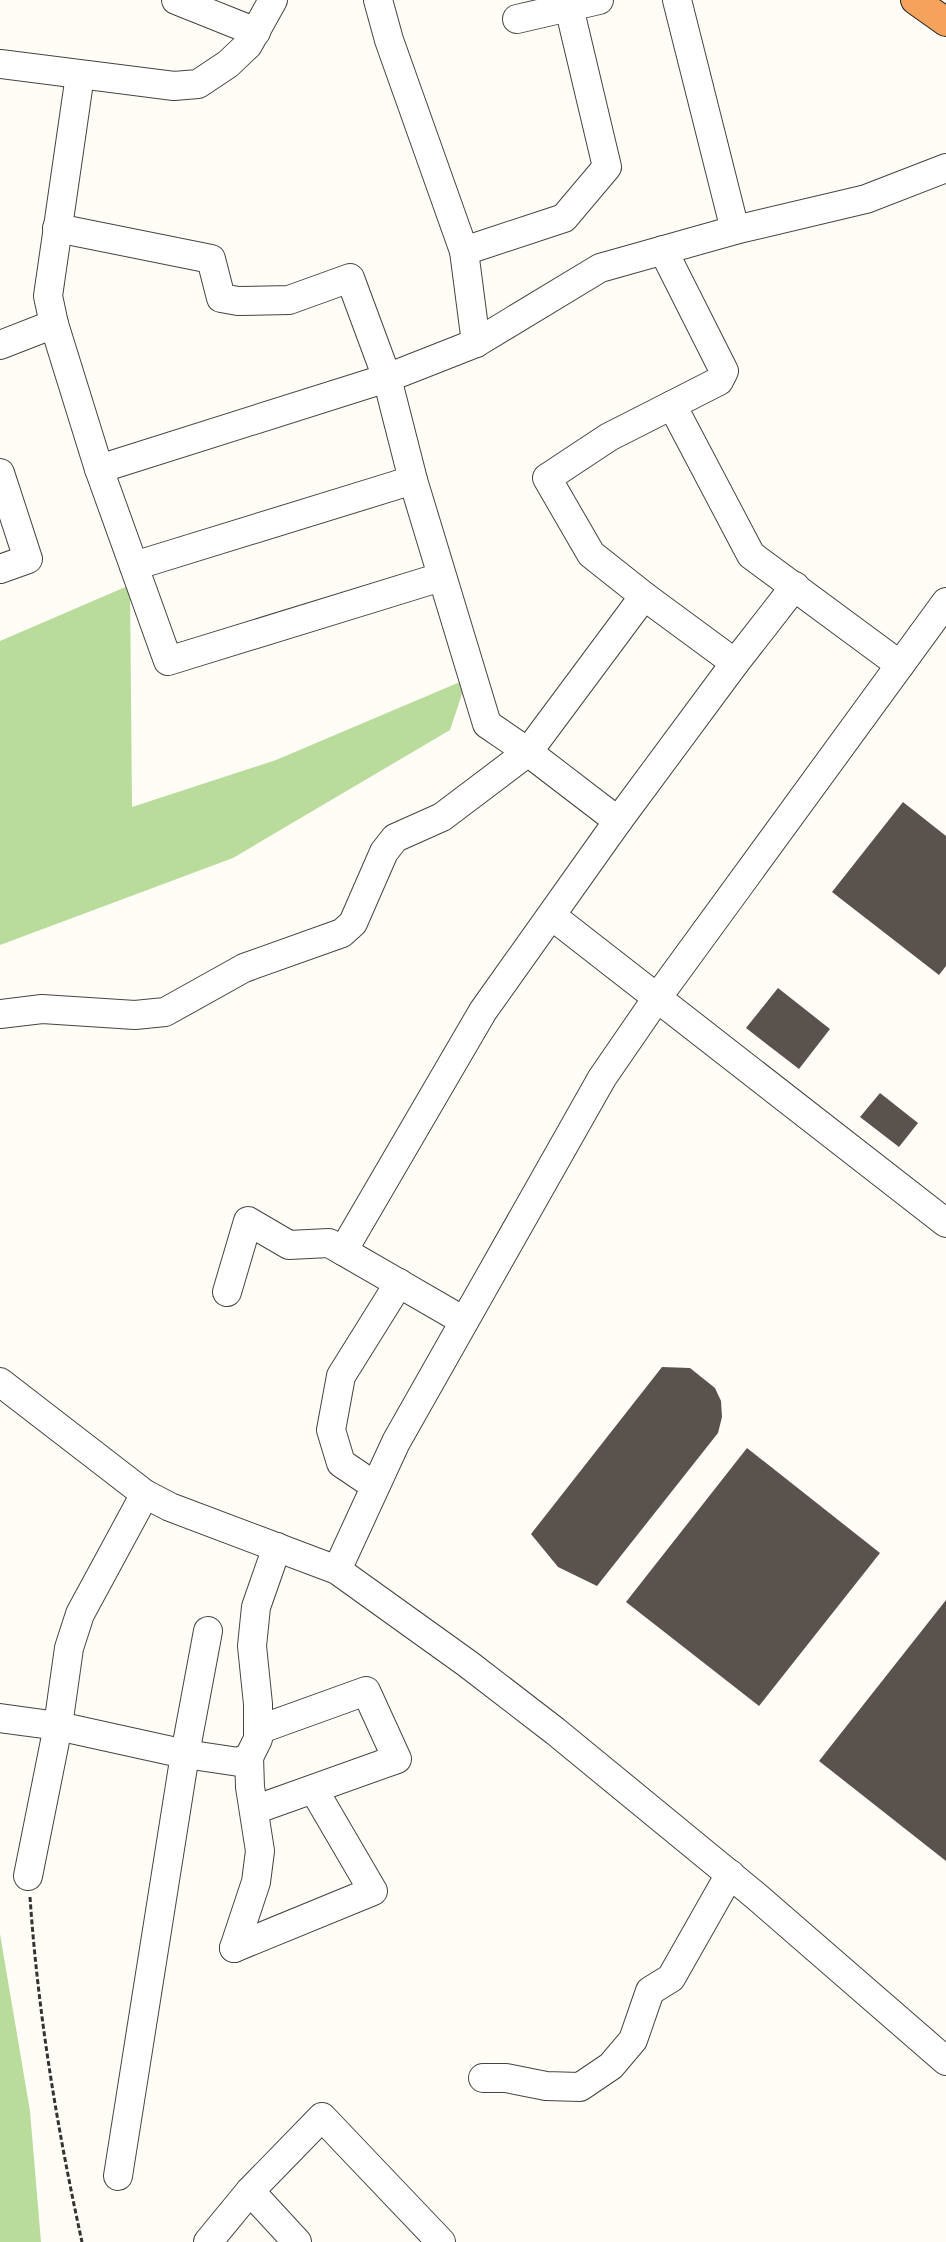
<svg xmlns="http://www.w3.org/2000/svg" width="946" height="2242" font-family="'Crimson Pro',serif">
  <rect width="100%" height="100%" fill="#fffdf5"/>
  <g fill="#b9dc9c">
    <path d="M130,585L132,807L276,760L467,679L450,730L233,858L0,945V641Z"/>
    <path d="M0,1934L30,2111L41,2242H0Z"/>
  </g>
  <g fill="#5a524d">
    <path d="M903,802L946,836V966L939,975L832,892Z"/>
    <path d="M778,988L830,1029L799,1069L746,1028Z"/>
    <path d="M880,1093L918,1123L899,1147L860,1117Z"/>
    <path d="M662,1367L690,1368L715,1388L721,1401L722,1417L718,1433L597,1586L558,1567L531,1534Z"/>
    <path d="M747,1448L880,1553L759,1706L626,1602Z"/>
    <path d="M946,1600V1861L819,1761Z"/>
  </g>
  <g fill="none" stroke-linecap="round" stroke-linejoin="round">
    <defs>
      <g id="minor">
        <path d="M176,0L256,32"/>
        <path d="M378,0L389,40L464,251L476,343"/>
        <path d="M677,0L735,230"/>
        <path d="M517,19L599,0"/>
        <path d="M0,64L174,86L198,84L228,64L248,45L273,0"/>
        <path d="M57,228L211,259L221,298L238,301L289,300L350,278L387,378L413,480L487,724L528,752L618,821"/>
        <path d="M663,250L724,371L719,381L672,405L751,555L900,665"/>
        <path d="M464,251L564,218L607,167L569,7"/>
        <path d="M54,324L48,296L80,75"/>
        <path d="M0,345L54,324L99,469L168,661L441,577"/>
        <path d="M99,469L387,378L476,343L600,268L735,230L866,199L946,168"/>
        <path d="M0,473L28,559L0,569"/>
        <path d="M134,566L413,480"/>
        <path d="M644,596L591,554L547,478L609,437L672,405"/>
        <path d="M552,916L946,1223"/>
        <path d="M0,1014L42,1009L135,1015L165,1012L244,968L342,933L353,923L384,852L395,838L442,817L528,752L644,596L735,663"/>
        <path d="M227,1292L248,1221L289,1245L329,1243L343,1251"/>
        <path d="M464,1321L343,1251L483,1011L618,821L735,663L795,586"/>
        <path d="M0,1382L145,1494L170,1507L337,1570L468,1664L555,1731L756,1896L946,2061"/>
        <path d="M375,1486L341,1463L331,1430L341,1376L399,1283"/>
        <path d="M337,1570L396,1442L602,1078L657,998L946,602"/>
        <path d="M0,1718L58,1726L185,1754L239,1762L249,1757L258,1739V1704L252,1646L256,1607L277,1547"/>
        <path d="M254,1810L397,1759L366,1691L258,1730"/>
        <path d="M28,1876L58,1726L69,1648L80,1614L145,1494"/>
        <path d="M234,1948L373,1891L314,1790"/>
        <path d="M234,1948L256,1882L260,1851L250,1787L249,1757"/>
        <path d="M483,2078H506L546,2086L580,2087L611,2066L633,2040L650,1991L671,1978L730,1874"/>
        <path d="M118,2176L185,1754L208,1631"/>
        <path d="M250,2191L297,2242"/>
        <path d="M208,2242L250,2191L322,2117L441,2242"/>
      </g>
      <path id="highway" d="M915,0L946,22"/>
    </defs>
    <use href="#minor" stroke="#444" stroke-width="30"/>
    <use href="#highway" stroke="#222" stroke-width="30"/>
    <path stroke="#333" stroke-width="3" stroke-dasharray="5 2.5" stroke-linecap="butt" d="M30,1897C38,2013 57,2128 82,2242"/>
    <use href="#minor" stroke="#fff" stroke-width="28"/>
    <use href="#highway" stroke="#f5a25d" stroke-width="28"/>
  </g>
</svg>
